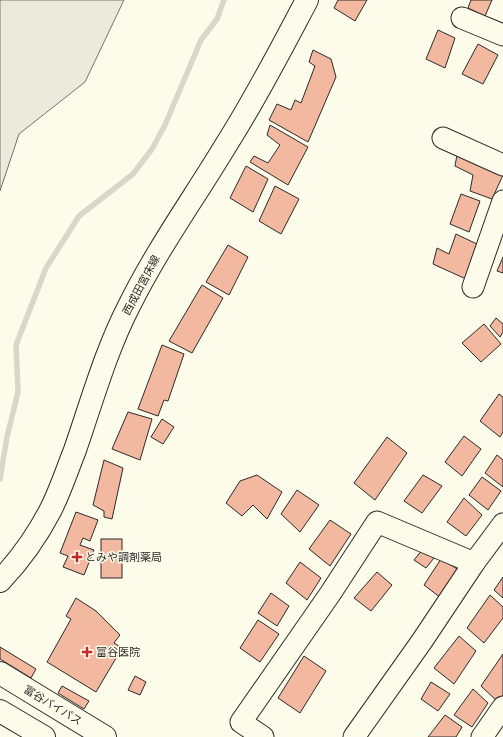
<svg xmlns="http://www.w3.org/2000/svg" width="503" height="737" font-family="Montserrat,'Noto Sans JP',sans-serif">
  <rect width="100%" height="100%" fill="#fdfbea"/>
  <path fill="#ecebdb" stroke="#74746e" d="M0,0H124L85,82L19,134L0,191Z"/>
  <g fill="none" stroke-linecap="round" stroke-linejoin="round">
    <path stroke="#d8d7c9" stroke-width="5.5" d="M0,479L7,437L18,392L16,345L46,268L79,216L133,174L152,149L165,125L201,40L217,19L224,0"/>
  </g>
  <g fill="#f2b8a0" stroke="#2b2b2b">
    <path d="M338,0H367L355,21L334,8Z"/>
    <path d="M471,0H492L485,16L468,8Z"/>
    <path d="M438,30L455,38L445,68L426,59Z"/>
    <path d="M478,44L498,55L483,84L462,74Z"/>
    <path d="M313,50L331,59L336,77L308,142L269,120L277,104L291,110L295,100L301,103L315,66L309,62Z"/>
    <path d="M270,125L308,147L288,185L250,162L254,156L268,163L280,145L267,135Z"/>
    <path d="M458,149L503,175L492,199L470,191L473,175L455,166Z"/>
    <path d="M246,166L268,179L253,212L230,198Z"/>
    <path d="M275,186L299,199L281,234L259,221Z"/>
    <path d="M461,194L480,201L469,232L450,224Z"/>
    <path d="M456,234L479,245L466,279L433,264L437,248L449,254Z"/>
    <path d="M228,245L248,257L229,295L206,282Z"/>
    <path d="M503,257V273L497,271Z"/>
    <path d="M202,285L223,298L192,353L169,341Z"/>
    <path d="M496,318L503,324V332L500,337L490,326Z"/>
    <path d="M484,324L501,344L481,362L462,343Z"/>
    <path d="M162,345L184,354L168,401L164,400L158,416L138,409Z"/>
    <path d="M499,394L503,397V432L500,437L480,421Z"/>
    <path d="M128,412L152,419L140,460L112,449Z"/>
    <path d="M162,419L174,427L163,444L151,437Z"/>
    <path d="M464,436L481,449L462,476L445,462Z"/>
    <path d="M387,437L407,453L375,500L354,483Z"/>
    <path d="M497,455L503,460V487L485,473Z"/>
    <path d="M104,460L123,468L112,519L104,517V511L93,505Z"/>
    <path d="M257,475L282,492L267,519L253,505L242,516L226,503L240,481Z"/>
    <path d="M423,475L442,486L422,513L404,501Z"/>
    <path d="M482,477L501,491L488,510L469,495Z"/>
    <path d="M297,490L319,505L300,532L281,514Z"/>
    <path d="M464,498L482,515L466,536L447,522Z"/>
    <path d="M76,512L98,520L90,541L83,538L80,545L94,550L84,575L63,567L68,556L60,553Z"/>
    <path d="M330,520L351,534L330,566L309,549Z"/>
    <rect x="101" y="539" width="21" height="39"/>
    <path d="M423,549L434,558L426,568L414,560Z"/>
    <path d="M441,559L459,570L441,598L424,585Z"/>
    <path d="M300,562L321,578L307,600L286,583Z"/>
    <path d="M377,572L392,585L371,611L354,598Z"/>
    <path d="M503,577V598L494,590Z"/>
    <path d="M271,593L289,606L277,626L258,613Z"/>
    <path d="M490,595L503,607V618L484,643L467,628Z"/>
    <path d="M76,598L96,611L120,635L114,643L122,648L96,692L47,662L71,619L66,616Z"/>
    <path d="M258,620L279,634L260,662L240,648Z"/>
    <path d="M459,636L476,651L454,684L434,668Z"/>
    <path d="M0,647L36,669L31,678L0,659Z"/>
    <path d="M503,654V695L498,702L481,686Z"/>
    <path d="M304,656L326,671L300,713L278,698Z"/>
    <path d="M135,676L146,682L140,695L128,690Z"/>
    <path d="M431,682L450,694L438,711L421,699Z"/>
    <path d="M62,686L89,701L84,709L58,693Z"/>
    <path d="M473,689L488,703L472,727L454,715Z"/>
    <path d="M445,715L462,727L456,737H428Z"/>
  </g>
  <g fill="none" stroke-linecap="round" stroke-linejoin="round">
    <defs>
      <g id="minor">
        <path d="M462,18L503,35"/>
        <path d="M443,138L503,165"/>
        <path d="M473,287L503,201"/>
        <path d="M474,563L503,524"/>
        <path d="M263,737L241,722L330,594L377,522L474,563L422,641L354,737"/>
        <path d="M482,737L503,707"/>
      </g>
      <path id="major" d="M0,581C19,561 37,536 50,511C60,492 67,470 75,450C92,401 106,350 130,304C158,248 194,198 226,145C256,98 281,49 307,0"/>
      <g id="highway">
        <path d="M0,673L105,737"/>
        <path d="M0,711L44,737"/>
      </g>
    </defs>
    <use href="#minor" stroke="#2b2b2b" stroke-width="23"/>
    <use href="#major" stroke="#2b2b2b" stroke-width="24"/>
    <use href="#highway" stroke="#2b2b2b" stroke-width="24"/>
    <use href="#minor" stroke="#fdfbea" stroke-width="21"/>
    <use href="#major" stroke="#fdfbea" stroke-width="22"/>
    <use href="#highway" stroke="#fdfbea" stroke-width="22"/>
  </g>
  <g fill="#c62828" stroke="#fdfbea" stroke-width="1.5">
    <path d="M75 551h4v4h4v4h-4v4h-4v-4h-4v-4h4z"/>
    <path d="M85 646h4v4h4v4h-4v4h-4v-4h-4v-4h4z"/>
  </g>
  <g text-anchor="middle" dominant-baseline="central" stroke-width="3" stroke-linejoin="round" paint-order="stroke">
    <g font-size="11" fill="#2b2b2b" stroke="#fdfbea">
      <text transform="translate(141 285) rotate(-62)">西成田宮床線</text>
      <text transform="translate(53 705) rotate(31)">富谷バイパス</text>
    </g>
    <g font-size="11" fill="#2b2b2b" stroke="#fdfbea" text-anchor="start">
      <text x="85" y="557">とみや調剤薬局</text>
      <text x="96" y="652">富谷医院</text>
    </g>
  </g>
</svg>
